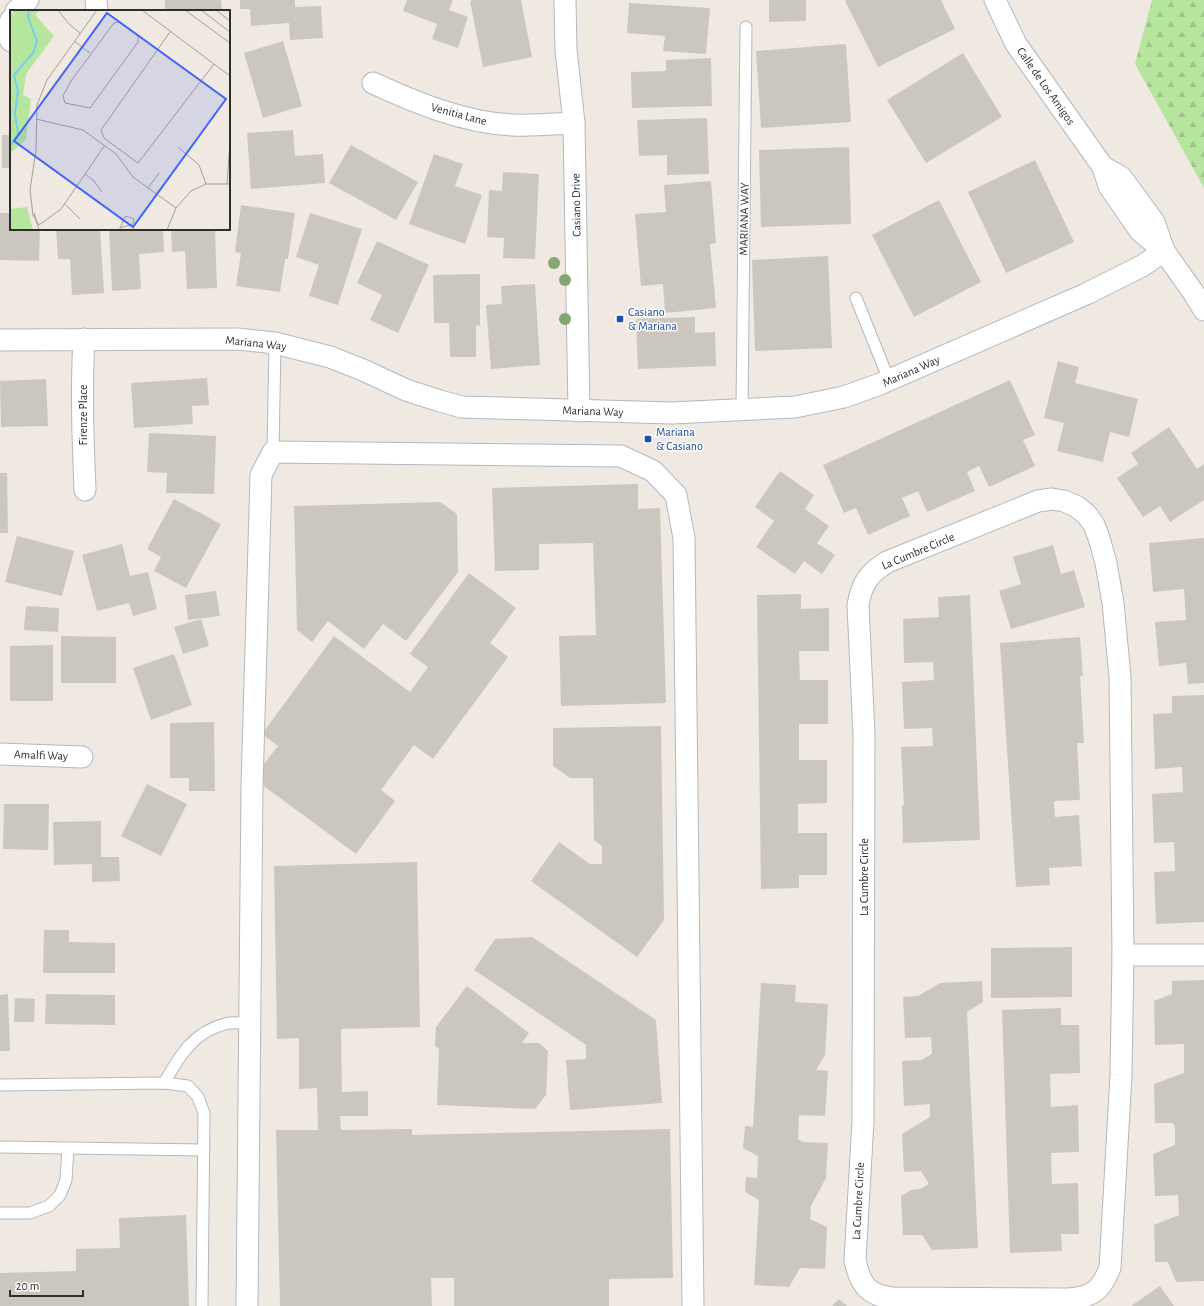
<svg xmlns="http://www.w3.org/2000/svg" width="1204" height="1306" font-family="'Alegreya Sans',sans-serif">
  <defs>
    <pattern id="forest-firs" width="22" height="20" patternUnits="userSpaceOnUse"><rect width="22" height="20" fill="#b6e59e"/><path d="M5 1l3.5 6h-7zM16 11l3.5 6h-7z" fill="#9dc588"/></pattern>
  </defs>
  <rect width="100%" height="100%" fill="#efe9e1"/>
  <path fill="url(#forest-firs)" d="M1152,0H1204V188L1135,64Z"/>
  <g fill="#cbc7bf">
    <path d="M165,0H221L222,11H165Z"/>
    <path d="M240,0H295V7L321,6L323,38L290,40L289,23L251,26L250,9H240Z"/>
    <path d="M407,0H453L449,10L468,17L458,48L432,39L437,24L403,11Z"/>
    <path d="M474,0H521L532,57L483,67L470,1Z"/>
    <path d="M769,0H806V21L769,22Z"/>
    <path d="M847,0H941L955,29L878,67L845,1Z"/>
    <path d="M629,3L710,8L706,54L663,51L665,36L627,33Z"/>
    <path d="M283,41L302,106L263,118L244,53Z"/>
    <path d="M846,44L851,122L761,128L756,51Z"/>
    <path d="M963,53L1002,117L926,163L887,100Z"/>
    <path d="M711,58L712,106L632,108L631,72L666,71V60Z"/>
    <path d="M707,118L709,174L667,175V155L639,156L637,120Z"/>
    <path d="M293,130L295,156L323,154L325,183L251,189L247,133Z"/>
    <rect x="2" y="135" width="9" height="33"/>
    <path d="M351,145L418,182L396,220L329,183Z"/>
    <path d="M849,147L851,224L761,227L759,150Z"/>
    <path d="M434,154L463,164L455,186L482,195L465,244L409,224Z"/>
    <path d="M1035,160L1074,242L1006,273L968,192Z"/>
    <path d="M503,172L539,174L535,259L503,258L504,238L487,237L489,190L502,191Z"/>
    <path d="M711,181L716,243L710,244L716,308L665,313L663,284L641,286L635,214L666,212L664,185Z"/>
    <path d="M939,200L981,282L914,317L872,235Z"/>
    <path d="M241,205L295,213L288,259H285L280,292L236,286L241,253L235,252Z"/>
    <path d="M0,213H11V229H40L39,261L0,260Z"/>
    <path d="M310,213L362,229L338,305L309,296L319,265L296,257Z"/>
    <path d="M56,229H100L104,293L72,295L70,259H58Z"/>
    <path d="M109,229H163L164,252L139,254L141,289L112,291Z"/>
    <path d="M171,229H215L217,288L187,289L185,251L172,252Z"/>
    <path d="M377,241L429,265L398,333L370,320L382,295L357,283Z"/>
    <path d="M828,256L832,348L755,351L752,260Z"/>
    <path d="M480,274V325L476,326V357H450L449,323H434L433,275Z"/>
    <path d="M535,284L540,365L491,369L486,305L502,304L501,286Z"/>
    <path d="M695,317V333L715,332L716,366L638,369L636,319Z"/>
    <path d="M1058,361L1079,367L1075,383L1138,399L1129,437L1110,432L1103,462L1057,451L1064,423L1044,418Z"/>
    <path d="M207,378L209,405L192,406L193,424L134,428L131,383Z"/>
    <path d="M46,379L48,426L1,427L0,381Z"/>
    <path d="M1010,380L1035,435L1023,440L1035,466L989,487L979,466L967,472L975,491L927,512L918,491L902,498L910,516L868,535L856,508L844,513L823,465Z"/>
    <path d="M1169,427L1197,469L1204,464V500L1170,522L1160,506L1143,517L1117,478L1138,464L1131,453Z"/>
    <path d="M149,433L216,436L214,494L166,493L167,473L147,472Z"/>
    <path d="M780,471L814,495L805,509L829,526L817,543L835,555L822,574L804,561L795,574L756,547L774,521L755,507Z"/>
    <path d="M0,473H7L8,533H0Z"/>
    <path d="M638,484V509L660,508L666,703L561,706L559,636L596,635L593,543L539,544V570L495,571L492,488Z"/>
    <path d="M174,499L221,524L186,588L154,571L161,557L147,549Z"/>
    <path d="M440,502L457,514L458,572L406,641L383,624L364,649L328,621L312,642L297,630L294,506Z"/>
    <path d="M17,536L74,551L62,596L5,582Z"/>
    <path d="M1204,538V683L1188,684L1186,663L1159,666L1155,622L1186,620L1184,589L1153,592L1149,543Z"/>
    <path d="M122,544L130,576L148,572L157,609L133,616L129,603L97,611L82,555Z"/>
    <path d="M1053,545L1061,574L1074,570L1085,607L1011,629L999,591L1021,584L1013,557Z"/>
    <path d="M469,573L516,608L490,643L508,657L433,759L414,745L381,790L395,801L356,854L253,778L278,746L262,734L334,636L410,692L428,667L410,654Z"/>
    <path d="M216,591L220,616L188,620L185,595Z"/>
    <path d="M801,594V609L829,608V651H799L800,680H828V724H799V760H827V803L798,804V833H827V875H799V888L761,889L757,595Z"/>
    <path d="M970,595L980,840L903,843L902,805H904L901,747L933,746L932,728L904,729L902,682L934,680L933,662L904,663L903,619L939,617L938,597Z"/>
    <path d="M26,606L59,608L58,632L24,630Z"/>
    <path d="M201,619L209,646L183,654L174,627Z"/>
    <path d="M61,636L116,637V683H61Z"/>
    <path d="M1080,637L1083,676H1080L1084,743H1077L1080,800L1054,801L1055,817L1079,815L1082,866L1049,868L1050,885L1016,887L1000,643Z"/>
    <path d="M53,645V701H10V646Z"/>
    <path d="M174,654L192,705L151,720L133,668Z"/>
    <path d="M1204,695V922L1156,924L1154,872L1175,871L1174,842L1154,843L1152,794L1183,792L1182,767L1155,769L1153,714L1172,713V696Z"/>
    <path d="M214,722L215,791H189V778H170V723Z"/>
    <path d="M661,726L664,920L637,957L531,881L559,842L590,864H602V846L594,840L593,778H570L553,766V728Z"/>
    <path d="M147,784L187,804L161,856L121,836Z"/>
    <path d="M4,804H49L48,850L3,849Z"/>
    <path d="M101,821V857H119L120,881L92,882V864L54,865L53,822Z"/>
    <path d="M417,862L420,1027L341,1029L342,1092L368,1091V1116H340L341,1130L412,1129V1135L670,1129L673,1278L609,1279V1306H454V1278H431L432,1306H280L276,1130H318L317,1088L299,1089V1038L277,1039L274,866Z"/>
    <path d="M44,930H69V942L115,943V973H43Z"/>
    <path d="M532,937L656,1020L662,1103L570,1110L566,1060L586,1059V1045L474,970L495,939Z"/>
    <path d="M1072,947V997L991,998V948Z"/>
    <path d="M1204,980V1281L1176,1282L1168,1262H1155L1154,1225L1179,1215L1178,1195L1155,1196L1153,1154L1175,1145V1128L1173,1123H1155L1154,1084L1184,1073V1044L1155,1045L1154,1001L1172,994V981Z"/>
    <path d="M982,981L983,1002L967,1012L978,1248L932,1250L922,1235H903L901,1196L911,1190L920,1189L929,1184L921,1171L904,1172L902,1134L930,1117V1104L904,1106L902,1061L921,1060L932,1054L931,1037L905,1038L903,997L918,996L940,983Z"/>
    <path d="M761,983L796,985L795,1002L828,1004L825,1055L816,1070L828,1071L825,1116L799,1115L798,1139L803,1142L828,1143L826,1178L811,1206L810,1219L827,1227L825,1269L800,1268L789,1287L754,1285L759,1200L745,1192L746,1177L757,1178L758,1156L743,1148L745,1126L753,1127Z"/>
    <path d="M467,986L529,1033L522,1043H539L548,1051L546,1095L535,1109L437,1105L439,1049L435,1046L436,1027Z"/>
    <path d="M8,994L10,1051H0V995Z"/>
    <path d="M46,994L115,995V1025L45,1024Z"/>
    <path d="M15,998L35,999L34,1022H14Z"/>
    <path d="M1061,1008V1025H1079L1080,1073L1050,1074L1051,1107L1078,1105L1079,1152L1051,1153L1052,1184L1078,1183L1079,1234H1061L1062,1251L1010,1253L1002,1010Z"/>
    <path d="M186,1215L189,1306H0V1273L76,1271V1249L120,1248L119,1218Z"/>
    <path d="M1160,1286L1174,1306H1131Z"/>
    <path d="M839,1299L847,1306H832Z"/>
  </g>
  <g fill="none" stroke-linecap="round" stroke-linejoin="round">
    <defs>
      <g id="lane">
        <path d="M856,298L889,380"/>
        <path d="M742,410L746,27"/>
        <path d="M273,452L275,343"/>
        <path d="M164,1083C179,1057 193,1032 225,1024C232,1022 242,1023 250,1023"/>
        <path d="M0,1085L164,1083L188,1086L198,1097L204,1113L202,1306"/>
        <path d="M0,1147L204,1150"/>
        <path d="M0,1213H30L49,1206L60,1195L66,1180L68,1148"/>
      </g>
      <g id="street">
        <path d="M96,0L97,11"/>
        <path d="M565,0L566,50L574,123L579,411"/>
        <path d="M995,0L1016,44L1103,167L1109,186L1140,231L1164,251L1193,292L1204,310"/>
        <path d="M16,11L28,0"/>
        <path d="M11,20C8,26 8,35 11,41"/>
        <path d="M373,83C416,103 465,123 513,125C533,126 554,124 574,123"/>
        <path d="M1103,167L1121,177L1154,222L1164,251"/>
        <path d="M84,339C81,390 83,440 85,490"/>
        <path d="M0,340L238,339L275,343L330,357L363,370L406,390L440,401L462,407L672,413L795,407L844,397L880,384L1086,294L1142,266L1164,251"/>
        <path d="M1052,499L1064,501L1076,506L1087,515L1094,525L1099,538L1106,563L1113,603L1120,677L1123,955L1121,1075L1110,1268C1101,1290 1093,1297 1069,1299L892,1298C887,1297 881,1296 876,1294C862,1288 858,1274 855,1260L863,1121L864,735L858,605C862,583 868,574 887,562L1038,501Z"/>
        <path d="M0,754L82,757"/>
        <path d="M1123,955H1204"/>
        <path d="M247,1306L252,786L261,475L273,452L621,456L653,471L676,495L684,538L693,1306"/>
      </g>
    </defs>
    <use href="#lane" stroke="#b4b7c1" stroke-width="13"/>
    <use href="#street" stroke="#b4b7c1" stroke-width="23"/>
    <use href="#lane" stroke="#fff" stroke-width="11"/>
    <use href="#street" stroke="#fff" stroke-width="21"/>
  </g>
  <g fill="#84a574">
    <circle cx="554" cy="263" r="6"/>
    <circle cx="565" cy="280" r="6"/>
    <circle cx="565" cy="319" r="6"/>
  </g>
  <g fill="#1a4fb4" stroke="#fff" stroke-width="1.5">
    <rect x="616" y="315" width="8" height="8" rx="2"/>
    <rect x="644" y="435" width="8" height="8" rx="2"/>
  </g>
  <g text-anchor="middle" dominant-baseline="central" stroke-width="3" stroke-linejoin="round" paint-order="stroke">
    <g font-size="12" fill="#2e2e2e" stroke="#fff">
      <text transform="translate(1046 86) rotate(55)">Calle de Los Amigos</text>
      <text transform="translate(459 114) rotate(15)">Venitia Lane</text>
      <text transform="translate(576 205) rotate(-91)">Casiano Drive</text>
      <text transform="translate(744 219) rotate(-89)">MARIANA WAY</text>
      <text transform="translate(256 343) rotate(6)">Mariana Way</text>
      <text transform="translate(911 371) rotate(-24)">Mariana Way</text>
      <text transform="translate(593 411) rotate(2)">Mariana Way</text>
      <text transform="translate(83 415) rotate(-90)">Firenze Place</text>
      <text transform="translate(918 551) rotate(-23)">La Cumbre Circle</text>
      <text transform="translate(41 755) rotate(2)">Amalfi Way</text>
      <text transform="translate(864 877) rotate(-90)">La Cumbre Circle</text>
      <text transform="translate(858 1201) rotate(-87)">La Cumbre Circle</text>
    </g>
    <g font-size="12" fill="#164399" stroke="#fff" text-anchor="start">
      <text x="628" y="312">Casiano<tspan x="628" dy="14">&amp; Mariana</tspan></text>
      <text x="656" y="432">Mariana<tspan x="656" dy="14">&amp; Casiano</tspan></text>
    </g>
  </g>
  <g transform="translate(10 10)">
    <rect width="220" height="220" fill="#efe9e1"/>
    <path d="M0,0L14,19L18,30L0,66Z" fill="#b6e59e"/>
    <path d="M2,0H30L25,5L44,26L16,64L13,85L21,89L16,130L0,143V66L18,30ZM17,197L23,220H0V199Z" fill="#b6e59e"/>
    <path fill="none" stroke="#75cff0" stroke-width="2" d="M0,136L8,124L5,103L8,81L4,65L23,43L27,31L18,7L19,0"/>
    <path fill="none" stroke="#a29e99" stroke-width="1" d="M48,0L59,14L70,23M132,0L220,66M175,0L220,33M191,0L220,22M206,0L220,11M109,12L128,26V32L80,98L55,93L53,86L61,71L104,13ZM160,22L91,120L94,128L128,153L204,54M64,31L80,43M26,109L73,120L106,144L123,167L166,198M168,137L189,155L196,174M75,164L84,171L92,182M217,174L220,132M138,178L149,163M55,194L70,209M24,203L29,220M29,215L23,205L20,180L26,140L27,95L37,70L87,0M29,215L51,199L95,135M110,220V218L112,214L113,210L116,206L124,209L123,214L110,218M157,220L166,198L181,181L196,174H220"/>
    <path fill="#4264fb" fill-opacity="0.15" stroke="#4264fb" stroke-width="2" d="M97,3L216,89L123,217L4,131Z"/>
    <rect width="220" height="220" fill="none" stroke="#2e2e2e" stroke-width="2"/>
  </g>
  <path d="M10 1290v6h73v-6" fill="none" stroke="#2e2e2e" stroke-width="2"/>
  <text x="16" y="1290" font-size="12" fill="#2e2e2e" stroke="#ffffff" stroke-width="3" paint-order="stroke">20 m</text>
</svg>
